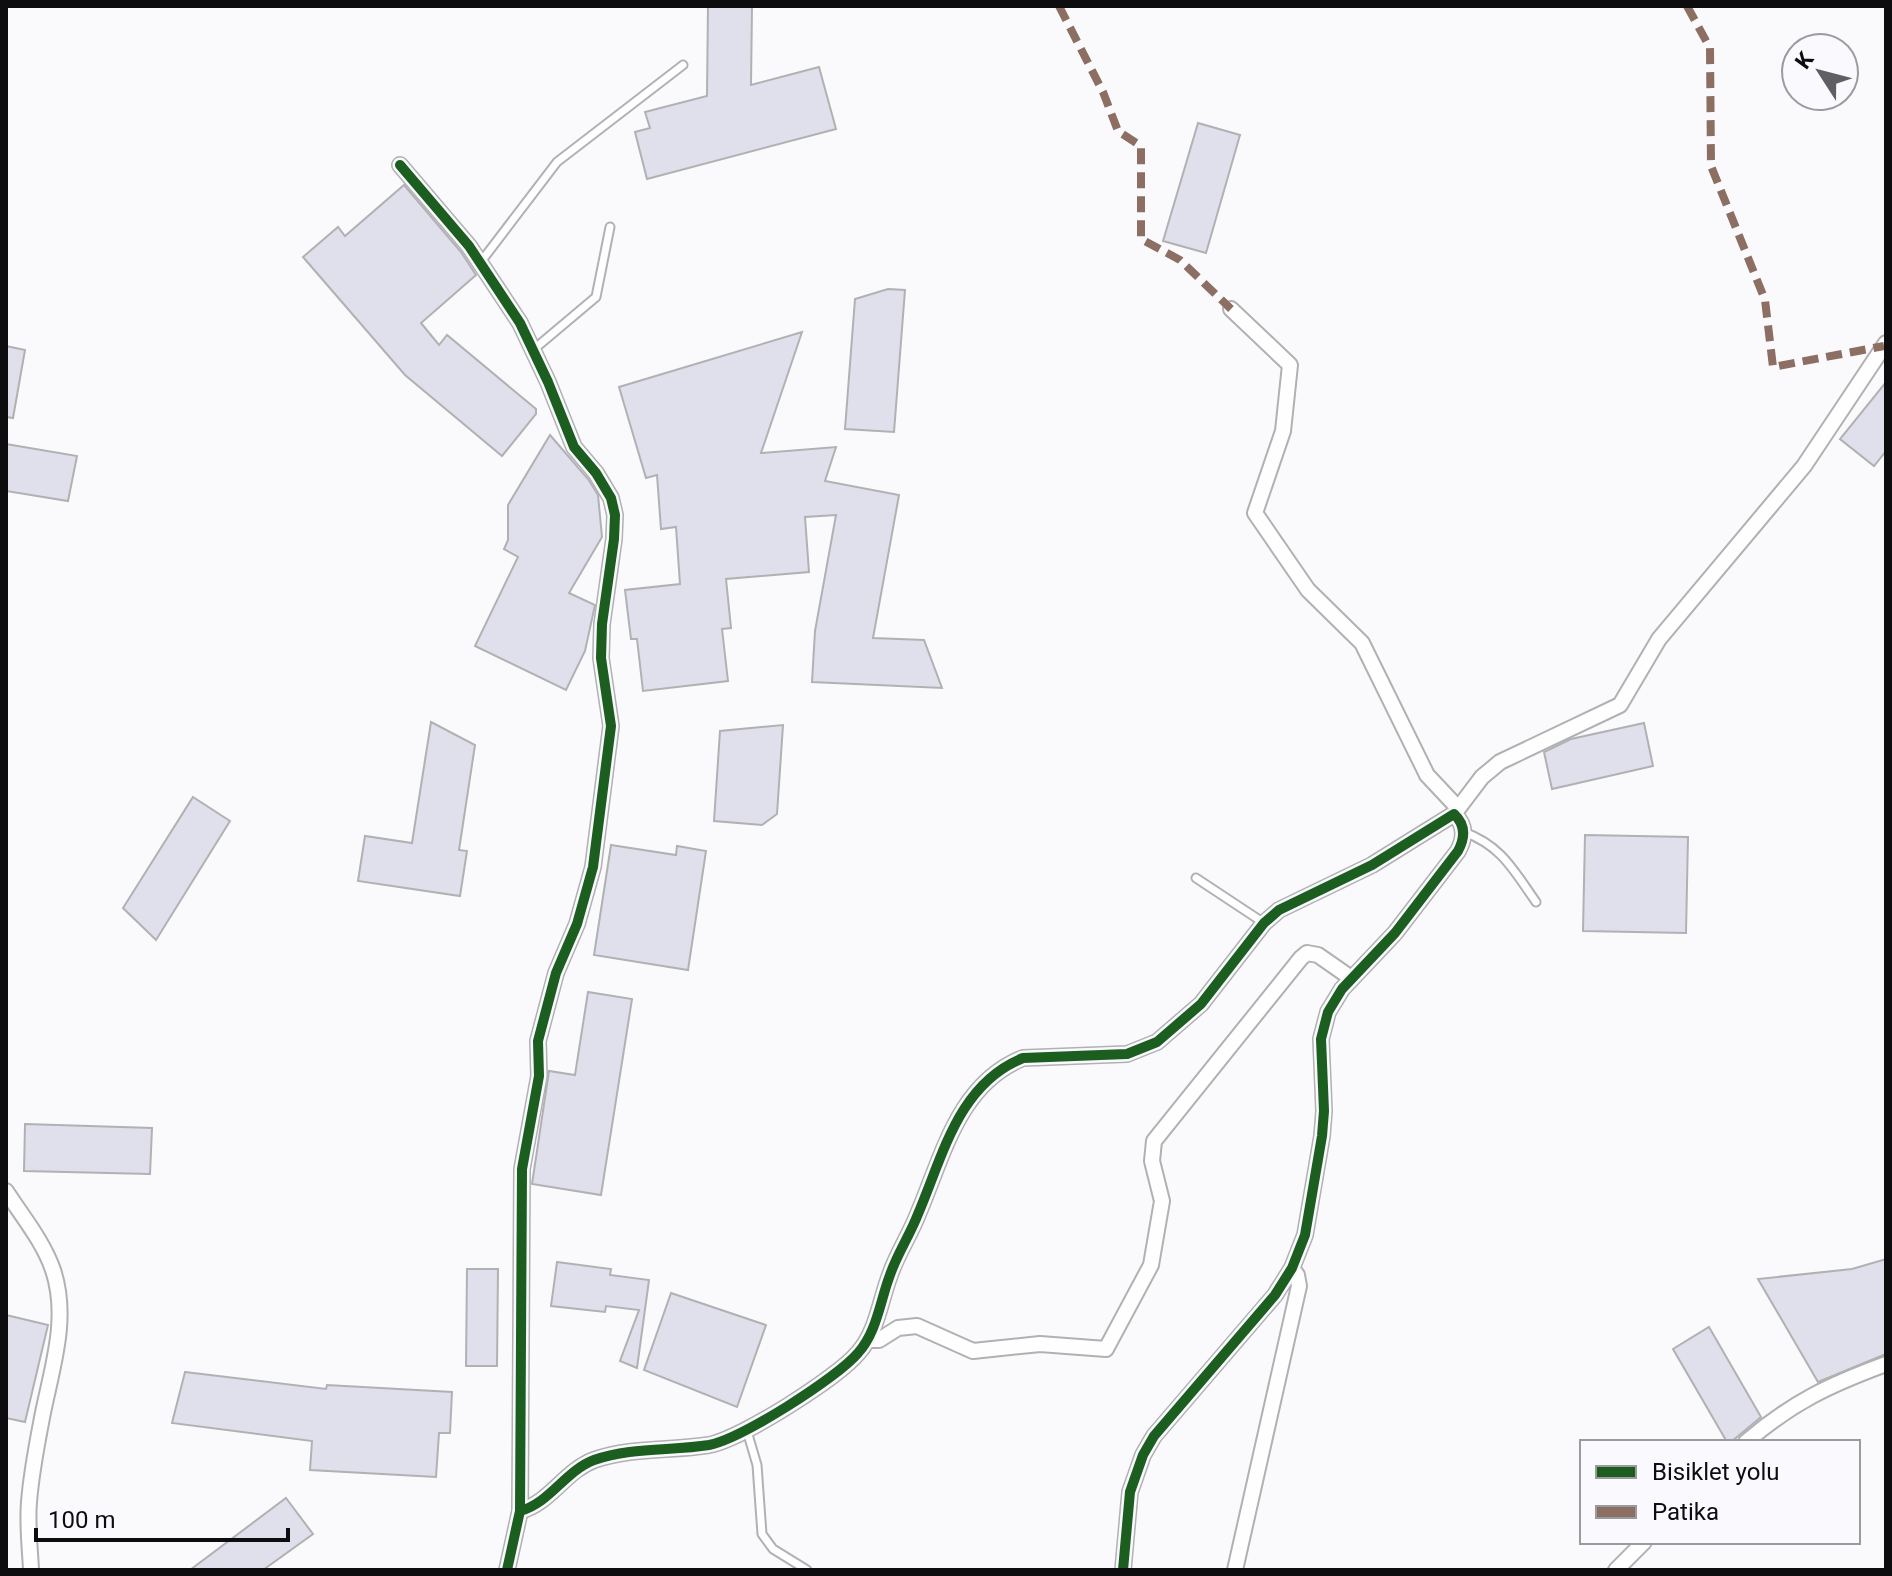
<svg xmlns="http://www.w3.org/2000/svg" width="1892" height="1576" font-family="Roboto,sans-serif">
  <rect width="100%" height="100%" fill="#fafafd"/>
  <g fill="#e0e0ed" stroke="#b1b1b4" stroke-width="2">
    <path d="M708,6H752L751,85L819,67L836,129L647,179L635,132L650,128L645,112L707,96Z"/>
    <path d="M1198,123L1240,135L1206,253L1163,241Z"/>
    <path d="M404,185L461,252L476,275L421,323L439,345L447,335L536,409V414L502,456L405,375L303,257L338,227L345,236Z"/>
    <path d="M888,289L905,290L894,432L845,429L855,299Z"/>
    <path d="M802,332L761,453L836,447L825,481L899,495L873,638L924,640L942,688L812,682L815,631L836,515L805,517L809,572L726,579L731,628L722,629L728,681L643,691L637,639H631L625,590L680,584L676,527L661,529L657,475L646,478L619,387Z"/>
    <path d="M6,346L25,350L13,418L6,417Z"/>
    <path d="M1886,382V451L1874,466L1840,439Z"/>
    <path d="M550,435L588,479L598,495L602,537L569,593L595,605L585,651L566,690L475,646L518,557L504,549L508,540V505Z"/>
    <path d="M6,444L77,456L68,501L6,491Z"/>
    <path d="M431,722L475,745L459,850L467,851L460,896L358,881L365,836L412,843Z"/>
    <path d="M1644,723L1653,766L1552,789L1544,752L1571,739Z"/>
    <path d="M783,725L777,814L762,825L714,821L720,731Z"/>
    <path d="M193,797L230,821L156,940L123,908Z"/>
    <path d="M1585,835L1688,837L1686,933L1583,931Z"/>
    <path d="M611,845L676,855L677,846L706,851L688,970L594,955Z"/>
    <path d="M588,992L632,999L601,1195L532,1184L549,1071L575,1075Z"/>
    <path d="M25,1124L152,1128L150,1174L24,1171Z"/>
    <path d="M1886,1259V1354L1818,1382L1758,1279L1852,1269Z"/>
    <path d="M557,1262L611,1269L610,1275L649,1280L637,1368L620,1361L639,1310L606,1306L605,1312L551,1306Z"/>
    <path d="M467,1269H498L497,1366H466Z"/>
    <path d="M671,1293L766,1325L737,1407L644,1370Z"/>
    <path d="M6,1315L48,1325L25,1422L6,1418Z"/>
    <path d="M1709,1327L1761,1417L1731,1442H1727L1673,1349Z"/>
    <path d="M185,1372L326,1389L327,1385L452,1392L450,1433H439L436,1477L310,1470L312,1441L172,1423Z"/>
    <path d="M286,1498L313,1534L263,1570H190Z"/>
  </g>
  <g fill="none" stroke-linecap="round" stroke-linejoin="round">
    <defs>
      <g id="lane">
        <path d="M480,263L557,162L683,65"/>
        <path d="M533,350L596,297L610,227"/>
        <path d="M1464,832C1502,846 1514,871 1536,902"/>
        <path d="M1196,878L1264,923"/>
        <path d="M747,1431L757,1465L762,1534L773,1549L807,1570"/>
      </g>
      <g id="street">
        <path d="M400,165L469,246L520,323L548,382L574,447L596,473L611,498L615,515L614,539L602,624L601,658L611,726L593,867L577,924L556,973L538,1041L539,1076L522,1169L520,1511L507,1570"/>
        <path d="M1231,309L1290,365L1283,431L1255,513L1308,590L1362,643L1427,775L1458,808"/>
        <path d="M1454,814L1482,777L1500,762L1620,705L1659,639L1804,466L1886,343"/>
        <path d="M6,1191C22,1216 43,1241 53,1270C70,1321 50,1373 41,1423C36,1449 31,1476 29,1502C27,1524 30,1548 31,1570"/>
        <path d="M868,1340H879L898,1328L917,1326L973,1351L1040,1344L1106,1349L1151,1265L1162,1201L1152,1161L1154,1141L1301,958L1307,953L1318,955L1351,978"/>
        <path d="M1746,1442C1793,1402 1829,1385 1886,1364"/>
        <path d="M520,1511C550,1503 565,1471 594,1460C630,1447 672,1451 709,1445C741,1439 837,1378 858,1353C877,1332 880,1301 890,1275C897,1254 910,1235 918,1214C943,1156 958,1084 1023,1058L1127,1054L1157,1042L1201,1004L1264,923L1279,910L1372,865L1454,814C1466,825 1465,838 1458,851L1395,933L1342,989L1328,1012L1321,1039L1324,1111L1322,1136L1305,1235L1292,1268L1275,1295L1154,1436L1143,1455L1130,1492L1123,1570"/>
        <path d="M1235,1570L1299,1286L1297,1275L1292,1268"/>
        <path d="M1616,1570L1644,1542"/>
      </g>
    </defs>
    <use href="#lane" stroke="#b1b1b4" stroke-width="11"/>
    <use href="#street" stroke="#b1b1b4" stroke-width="18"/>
    <use href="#lane" stroke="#fefeff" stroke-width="7"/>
    <use href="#street" stroke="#fefeff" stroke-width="14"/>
    <g stroke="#8d6e63" stroke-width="8" stroke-dasharray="16 8" stroke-linecap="butt">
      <path d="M1059,6L1103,92L1118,131L1141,146V239L1180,260L1231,309"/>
      <path d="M1687,6L1710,48L1711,166L1765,300L1773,367L1884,346"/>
    </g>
    <defs>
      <g id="cycleway">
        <path d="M400,165L469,246L520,323L548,382L574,447L596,473L611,498L615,515L614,539L602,624L601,658L611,726L593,867L577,924L556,973L538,1041L539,1076L522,1169L520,1511L507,1570"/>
        <path d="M520,1511C550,1503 565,1471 594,1460C630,1447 672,1451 709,1445C741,1439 837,1378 858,1353C877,1332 880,1301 890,1275C897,1254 910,1235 918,1214C943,1156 958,1084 1023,1058L1127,1054L1157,1042L1201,1004L1264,923L1279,910L1372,865L1454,814C1466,825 1465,838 1458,851L1395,933L1342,989L1328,1012L1321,1039L1324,1111L1322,1136L1305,1235L1292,1268L1275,1295L1154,1436L1143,1455L1130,1492L1123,1570"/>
      </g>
    </defs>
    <use href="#cycleway" stroke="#f9f9fe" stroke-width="15"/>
    <use href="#cycleway" stroke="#1b5e20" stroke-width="10"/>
  </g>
  <rect width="1892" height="1576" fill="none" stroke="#0d0d10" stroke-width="16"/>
  <rect x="1580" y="1440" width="280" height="104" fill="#f9f9fe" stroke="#9b9b9f" stroke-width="2"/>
  <rect x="1596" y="1466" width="40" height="12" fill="#1b5e20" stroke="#9b9b9f" stroke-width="2"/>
  <text x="1652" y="1480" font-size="24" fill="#0d0d10">Bisiklet yolu</text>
  <rect x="1596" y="1506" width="40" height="12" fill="#8d6e63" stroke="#9b9b9f" stroke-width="2"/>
  <text x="1652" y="1520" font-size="24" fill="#0d0d10">Patika</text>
  <g transform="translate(1820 72) rotate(306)"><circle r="38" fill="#f9f9fe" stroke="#9b9b9f" stroke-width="2"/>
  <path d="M0-6L14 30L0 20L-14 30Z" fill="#606063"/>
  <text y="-12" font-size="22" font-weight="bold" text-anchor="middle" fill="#0d0d10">K</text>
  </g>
  <path d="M36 1528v12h252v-12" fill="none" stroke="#0d0d10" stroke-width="4"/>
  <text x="48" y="1528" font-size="24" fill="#0d0d10" stroke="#f9f9fe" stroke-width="6" paint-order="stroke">100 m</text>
</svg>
